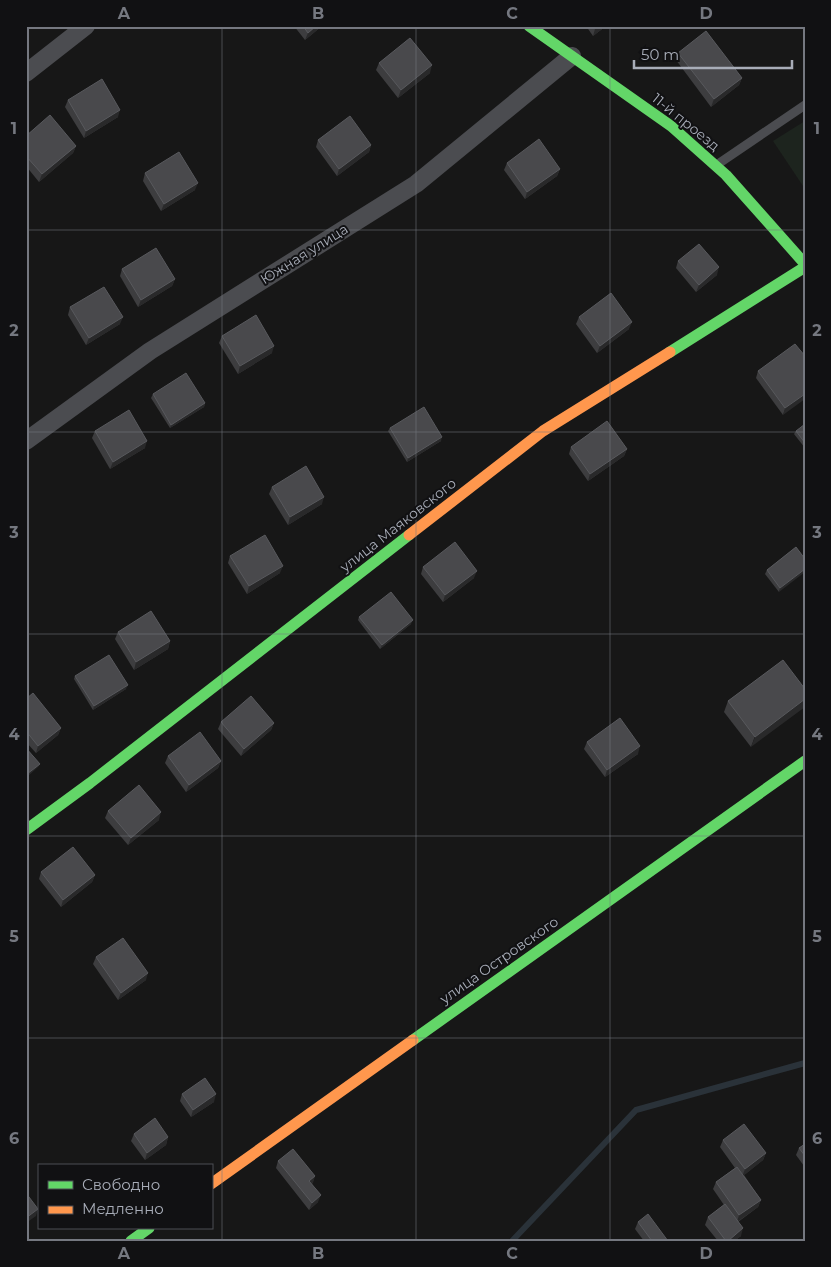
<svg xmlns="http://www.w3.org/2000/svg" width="831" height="1267" font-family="Montserrat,sans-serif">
  <rect width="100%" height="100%" fill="#171717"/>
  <path fill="#1d241e" d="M805,121V189L773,141Z"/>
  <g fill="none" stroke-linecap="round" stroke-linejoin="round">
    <path stroke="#2a3239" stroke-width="6" d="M512,1241L636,1110L805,1063"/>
    <path stroke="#4b4c50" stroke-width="9" d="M718,164L805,105"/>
    <g stroke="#4b4c50" stroke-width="18">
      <path d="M26,73L86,26"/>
      <path d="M26,441L150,351L416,184L572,56"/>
    </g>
    <g stroke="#63d668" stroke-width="11">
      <path d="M529,26L671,126L726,175L805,264"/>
      <path d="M670,352L805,267"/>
      <path d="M26,830L90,783L409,535"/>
      <path d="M413,1040L805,761"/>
      <path d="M131,1241L149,1228"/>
    </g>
    <g stroke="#ff974d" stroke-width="11">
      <path d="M409,535L543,431L670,352"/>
      <path d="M211,1184L413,1040"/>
    </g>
  </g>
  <g fill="#3d3d3f">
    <path d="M294,26H322L305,40Z"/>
    <path d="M586,26H606L593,36Z"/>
    <path d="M678,53L742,78L739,85L711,107L676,60Z"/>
    <path d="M379,63L430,73L398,98L376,70Z"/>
    <path d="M68,100L118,117L84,138L65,107Z"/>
    <path d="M26,136L76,146L73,153L39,182L26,166Z"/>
    <path d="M318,140L371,145L369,152L337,176L316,147Z"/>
    <path d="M507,163L560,169L557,176L525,199L504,170Z"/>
    <path d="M145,173L195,190L161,211L143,181Z"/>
    <path d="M678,261L717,275L696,292L676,268Z"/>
    <path d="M122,269L175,279L172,286L138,307L120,276Z"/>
    <path d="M70,307L120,324L86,345L68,315Z"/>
    <path d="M579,317L629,329L597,353L576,324Z"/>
    <path d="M222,336L272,353L238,374L219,343Z"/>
    <path d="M805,356L783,415L756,378L758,371Z"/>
    <path d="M153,394L205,403L204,407L170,428L151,398Z"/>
    <path d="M805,424V448L794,434L796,431Z"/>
    <path d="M390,428L441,441L407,462L388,431Z"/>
    <path d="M95,431L145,448L110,469L92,438Z"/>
    <path d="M571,447L627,449L624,456L588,481L569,454Z"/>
    <path d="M272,487L322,504L288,525L269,494Z"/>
    <path d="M796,547L779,592L765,574L767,570Z"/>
    <path d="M230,556L280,573L247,594L228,563Z"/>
    <path d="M423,567L474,578L443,602L421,574Z"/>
    <path d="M359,617L411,624L380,649L358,620Z"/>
    <path d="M118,632L170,641L168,649L134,670L115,639Z"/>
    <path d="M783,660L751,747L724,712L728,701Z"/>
    <path d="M75,676L126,689L93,710L74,679Z"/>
    <path d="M26,699L61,728L58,735L36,753L26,742Z"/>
    <path d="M221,722L274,723L271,730L241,756L218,729Z"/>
    <path d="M587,742L638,754L605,777L584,749Z"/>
    <path d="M168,756L221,761L218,768L186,792L165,763Z"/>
    <path d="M108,811L159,820L128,845L105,818Z"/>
    <path d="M41,872L95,875L92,882L61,907L39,879Z"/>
    <path d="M96,957L146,980L118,1000L93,964Z"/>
    <path d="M182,1094L214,1102L191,1117L180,1101Z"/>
    <path d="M134,1134L168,1137L166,1145L145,1160L131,1141Z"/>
    <path d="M723,1140L766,1153L763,1160L744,1175L761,1200L758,1207L738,1222L741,1236L734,1241H718L705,1225L708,1217L724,1205L713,1189L716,1182L735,1168L720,1147Z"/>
    <path d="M805,1144V1165L804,1166L796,1155L799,1148Z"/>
    <path d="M278,1161L315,1176L312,1184L318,1202L309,1210L276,1168Z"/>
    <path d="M638,1222L668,1241H644L635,1229Z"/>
  </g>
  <g fill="#29292a">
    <path d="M316,26H322L305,40L308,33Z"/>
    <path d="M599,26H606L593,36L595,29Z"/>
    <path d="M432,65L430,73L398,98L401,90Z"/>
    <path d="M742,78L739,85L711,107L714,99Z"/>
    <path d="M120,110L118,117L84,138L86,131Z"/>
    <path d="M371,145L369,152L337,176L339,169Z"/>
    <path d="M76,146L73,153L39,182L42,174Z"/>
    <path d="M560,169L557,176L525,199L527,192Z"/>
    <path d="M198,183L195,190L161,211L164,204Z"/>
    <path d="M719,267L717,275L696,292L699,285Z"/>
    <path d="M175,279L172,286L138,307L141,300Z"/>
    <path d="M123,317L120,324L86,345L89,338Z"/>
    <path d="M632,322L629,329L597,353L600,346Z"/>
    <path d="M274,346L272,353L238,374L240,366Z"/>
    <path d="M805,394V399L783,415L785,408Z"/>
    <path d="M205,403L204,407L170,428L171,425Z"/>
    <path d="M442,437L441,441L407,462L408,458Z"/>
    <path d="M147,441L145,448L110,469L113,462Z"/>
    <path d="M627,449L624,456L588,481L590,474Z"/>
    <path d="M324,497L322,504L288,525L290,517Z"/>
    <path d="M283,566L280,573L247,594L249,586Z"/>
    <path d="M805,569V572L779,592L780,588Z"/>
    <path d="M477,571L474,578L443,602L445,595Z"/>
    <path d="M413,620L411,624L380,649L382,645Z"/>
    <path d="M170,641L168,649L134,670L136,662Z"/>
    <path d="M128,685L126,689L93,710L94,706Z"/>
    <path d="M805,699V707L751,747L755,737Z"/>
    <path d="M274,723L271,730L241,756L244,749Z"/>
    <path d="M61,728L58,735L36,753L38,746Z"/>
    <path d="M640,746L638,754L605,777L607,770Z"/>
    <path d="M221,761L218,768L186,792L189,785Z"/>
    <path d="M40,764L38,767L26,778L27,774Z"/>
    <path d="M161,812L159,820L128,845L131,838Z"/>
    <path d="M95,875L92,882L61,907L63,900Z"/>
    <path d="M148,973L146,980L118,1000L121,993Z"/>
    <path d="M216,1094L214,1102L191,1117L193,1110Z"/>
    <path d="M168,1137L166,1145L145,1160L147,1153Z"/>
    <path d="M766,1153L763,1160L742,1177L745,1169Z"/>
    <path d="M315,1176L313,1183L307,1188L309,1181Z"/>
    <path d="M321,1195L318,1202L309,1210L312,1203Z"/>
    <path d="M761,1200L758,1207L737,1222L739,1215Z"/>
    <path d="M38,1209L36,1216L26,1223V1218Z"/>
    <path d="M743,1228L741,1236L734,1241H728Z"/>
  </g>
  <g fill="#49494c" stroke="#58595d">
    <path d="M303,26H316L308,33Z"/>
    <path d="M706,31L742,78L714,99L678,53Z"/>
    <path d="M410,38L432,65L401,90L379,63Z"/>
    <path d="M102,79L120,110L86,131L68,100Z"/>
    <path d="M50,115L76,146L42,174L26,156V136Z"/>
    <path d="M350,116L371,145L339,169L318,140Z"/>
    <path d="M539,139L560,169L527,192L507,163Z"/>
    <path d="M179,152L198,183L164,204L145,173Z"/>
    <path d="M699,244L719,267L699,285L678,261Z"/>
    <path d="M156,248L175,279L141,300L122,269Z"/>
    <path d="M104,287L123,317L89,338L70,307Z"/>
    <path d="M611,293L632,322L600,346L579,317Z"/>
    <path d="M256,315L274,346L240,366L222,336Z"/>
    <path d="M795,344L805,356V394L785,408L758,371Z"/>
    <path d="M186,373L205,403L171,425L153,394Z"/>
    <path d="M424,407L442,437L408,458L390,428Z"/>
    <path d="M129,410L147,441L113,462L95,431Z"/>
    <path d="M607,421L627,449L590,474L571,447Z"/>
    <path d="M805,424V443L796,431Z"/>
    <path d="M306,466L324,497L290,517L272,487Z"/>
    <path d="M265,535L283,566L249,586L230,556Z"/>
    <path d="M455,542L477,571L445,595L423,567Z"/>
    <path d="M796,547L805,559V569L780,588L767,570Z"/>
    <path d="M391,592L413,620L382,645L359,617Z"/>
    <path d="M151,611L170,641L136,662L118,632Z"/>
    <path d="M109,655L128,685L94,706L75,676Z"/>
    <path d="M783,660L805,689V699L755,737L728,701Z"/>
    <path d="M33,693L61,728L38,746L26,731V699Z"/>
    <path d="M251,696L274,723L244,749L221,722Z"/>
    <path d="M620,718L640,746L607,770L587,742Z"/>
    <path d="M200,732L221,761L189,785L168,756Z"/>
    <path d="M26,748L40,764L27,774H26Z"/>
    <path d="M139,785L161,812L131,838L108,811Z"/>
    <path d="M73,847L95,875L63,900L41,872Z"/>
    <path d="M123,938L148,973L121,993L96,957Z"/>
    <path d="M205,1078L216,1094L193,1110L182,1094Z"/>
    <path d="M155,1118L168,1137L147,1153L134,1134Z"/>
    <path d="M744,1124L766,1153L745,1169L723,1140Z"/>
    <path d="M805,1144V1156L799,1148Z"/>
    <path d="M293,1149L315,1176L309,1181L321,1195L312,1203L278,1161Z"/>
    <path d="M737,1167L761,1200L739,1215L716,1182Z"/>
    <path d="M26,1193L38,1209L26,1218Z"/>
    <path d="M725,1204L743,1228L728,1241H726L708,1217Z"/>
    <path d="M648,1214L668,1241H652L638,1222Z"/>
  </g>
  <path fill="none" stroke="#757880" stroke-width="1" stroke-opacity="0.55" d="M222,26V1241M416,26V1241M610,26V1241M26,230H805M26,432H805M26,634H805M26,836H805M26,1038H805"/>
  <g text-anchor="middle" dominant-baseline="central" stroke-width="4" stroke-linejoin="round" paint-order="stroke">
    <g font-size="14" fill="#a8adb8" stroke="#111113">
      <text transform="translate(686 122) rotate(39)">11-й проезд</text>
      <text transform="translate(304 254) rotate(-32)">Южная улица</text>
      <text transform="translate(398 525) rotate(-38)">улица Маяковского</text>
      <text transform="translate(499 960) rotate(-35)">улица Островского</text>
    </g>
  </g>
  <rect width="831" height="1267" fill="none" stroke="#111113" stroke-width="55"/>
  <rect x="38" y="1164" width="175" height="65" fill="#111113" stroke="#4d4f55"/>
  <rect x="48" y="1181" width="25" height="8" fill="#63d668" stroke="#4d4f55"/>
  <text x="82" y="1190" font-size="15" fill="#a8adb8">Свободно</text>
  <rect x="48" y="1206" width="25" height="8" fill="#ff974d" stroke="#4d4f55"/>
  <text x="82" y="1214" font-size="15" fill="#a8adb8">Медленно</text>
  <path d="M634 60v8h158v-8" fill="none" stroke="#a8adb8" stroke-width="2.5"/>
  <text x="641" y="60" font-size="15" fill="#a8adb8" stroke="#111113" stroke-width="4" paint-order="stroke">50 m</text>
  <rect x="28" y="28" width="776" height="1212" fill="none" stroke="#757880" stroke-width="2"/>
  <g font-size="16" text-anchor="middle" font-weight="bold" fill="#757880">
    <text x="124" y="19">A</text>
    <text x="318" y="19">B</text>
    <text x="512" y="19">C</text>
    <text x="706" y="19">D</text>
    <text x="14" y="134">1</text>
    <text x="817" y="134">1</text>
    <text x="14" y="336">2</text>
    <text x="817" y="336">2</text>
    <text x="14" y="538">3</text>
    <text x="817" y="538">3</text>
    <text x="14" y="740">4</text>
    <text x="817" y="740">4</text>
    <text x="14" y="942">5</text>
    <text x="817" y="942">5</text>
    <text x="14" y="1144">6</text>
    <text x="817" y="1144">6</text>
    <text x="124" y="1259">A</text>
    <text x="318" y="1259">B</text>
    <text x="512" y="1259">C</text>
    <text x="706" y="1259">D</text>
  </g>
</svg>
